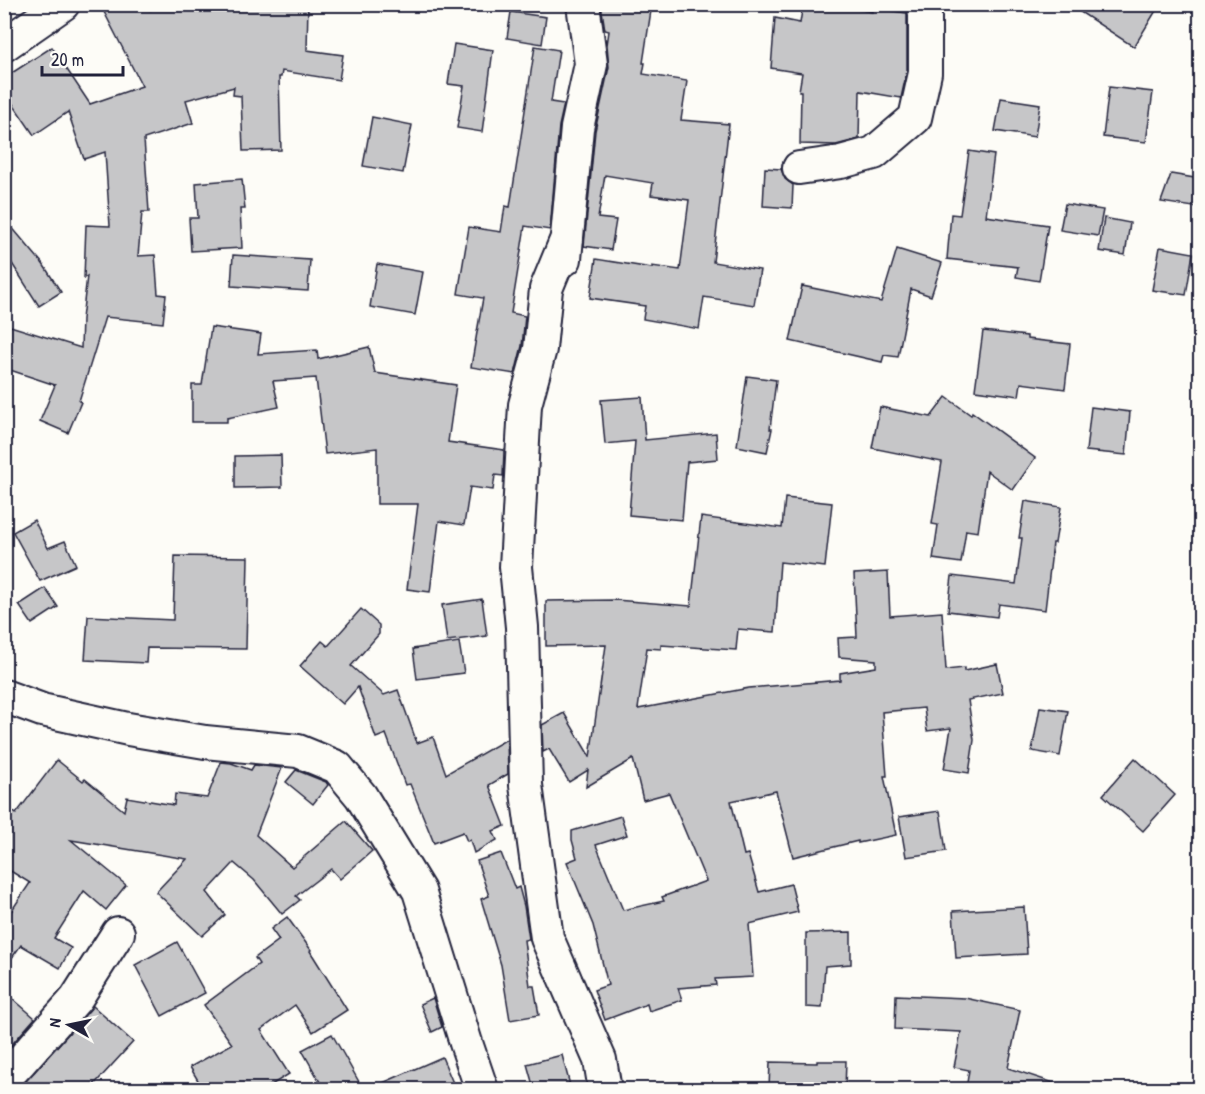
<svg xmlns="http://www.w3.org/2000/svg" width="1205" height="1094" font-family="'Patrick Hand',sans-serif">
  <rect width="100%" height="100%" fill="#fdfcf7"/>
  <filter id="ink" filterUnits="userSpaceOnUse"><feTurbulence type="fractalNoise" baseFrequency=".0167" numOctaves="2"/><feDisplacementMap in="SourceGraphic" scale="12" xChannelSelector="R" yChannelSelector="G"/><feConvolveMatrix kernelMatrix="1 2 1 2 8 2 1 2 1" color-interpolation-filters="sRGB"/></filter>
  <g filter="url(#ink)">
    <g fill="#c6c6c8" stroke="#22223b" stroke-width="1.5">
      <path d="M100,4H147L150,10L167,4H308L307,50L343,55L339,80L282,71L281,77H279L281,150L243,151L241,96L233,95L234,87L186,100L193,123L144,139L149,212H142L138,256L155,255L158,294L166,295L163,323L105,317L79,401L81,402L68,433L40,421L55,385L4,368V324L81,348L82,319L87,276L84,278L86,225L110,226L105,152L84,159L68,112L34,135L4,91V78L52,47L90,104L142,86Z"/>
      <path d="M601,4H652L643,63H645L643,74L687,81L681,120L729,124L713,262L760,270L754,305L704,297L699,329L643,319L645,306L590,298L596,259L652,268V266L680,270L689,200L651,195L653,183L605,175L598,218L616,220L611,250L584,246L595,131L609,67L607,45L609,31L605,30Z"/>
      <path d="M803,4H826L872,12L873,4H894L893,11L907,13V71L901,98L860,91L859,139L836,145L800,144L801,91H799L802,73L771,68L775,18L800,23Z"/>
      <path d="M1068,4H1160L1134,47Z"/>
      <path d="M511,12L546,17L542,44L507,38Z"/>
      <path d="M454,44L493,50L482,132L457,128L464,86L448,84Z"/>
      <path d="M535,46L559,50L551,102L564,104L559,126L550,230L525,226L511,313L525,316L522,346L515,374L471,367L483,298L458,294L469,227L501,232L505,206L510,207Z"/>
      <path d="M1109,87L1153,92L1146,142L1103,137Z"/>
      <path d="M1001,98L1040,104L1035,137L995,131Z"/>
      <path d="M372,117L412,125L403,173L363,166Z"/>
      <path d="M969,151L994,155L986,216L1048,225L1039,281L1016,277L1018,267L947,259L951,214L960,215Z"/>
      <path d="M765,168L781,169L785,179L793,185L792,208L763,206Z"/>
      <path d="M1171,174L1200,179V208L1161,202Z"/>
      <path d="M242,179L245,209H240L242,248L191,251L189,218H198L196,183Z"/>
      <path d="M1065,204L1103,210L1098,236L1060,230Z"/>
      <path d="M4,218L43,264L61,292L39,306L4,251Z"/>
      <path d="M1104,218L1130,223L1125,255L1099,251Z"/>
      <path d="M1160,247L1193,253L1186,295L1152,290Z"/>
      <path d="M897,249L942,263L931,296L911,289L898,357L884,355L882,362L790,341L802,286L881,302Z"/>
      <path d="M233,255L310,260L308,291L231,286Z"/>
      <path d="M377,264L423,272L415,315L370,307Z"/>
      <path d="M211,327L261,334L258,354L317,350L318,359L369,347L375,373L456,385L448,442L504,450L503,476L495,475L493,490L470,487L464,525L439,521L430,592L407,589L418,504H377V448L325,454L316,378L273,381L279,407L227,418V422H192V385H202Z"/>
      <path d="M983,331L1027,336V339L1070,344L1065,389L1021,383L1019,396L975,390Z"/>
      <path d="M747,376L776,380L770,429H772L767,452L737,446Z"/>
      <path d="M642,397L645,440L716,433L718,459L687,462L682,520L629,515L635,441L605,444L601,400Z"/>
      <path d="M946,397L971,415L972,412L1035,458L1013,490L987,471L978,532L966,530L961,563L933,559L938,525L932,524L942,462L872,448L880,407L931,417Z"/>
      <path d="M1091,407L1130,412L1126,455L1086,451Z"/>
      <path d="M281,455L282,487L235,488V456Z"/>
      <path d="M785,498L832,503L825,567L780,562L775,632L738,629L736,650L661,645V649L647,648L638,709L749,688L840,680V673L876,667V660L839,657L838,638L857,637L854,574L888,572L890,616L942,612L946,670L964,668V671L997,664L1003,693L968,700L974,740L969,773L944,769L951,728L927,731L924,708L882,712L887,776H884L896,835L858,843V841L793,857L776,791L731,801L744,855L748,854L759,892L791,884L798,912L749,924L753,977L715,979L716,985L678,988L682,1000L649,1011L647,1004L605,1020L594,990L608,985L593,925L567,862L577,858L572,840V831L621,816L627,835L596,845L623,910L664,901L662,897L706,881L669,793L643,800L633,759L586,787L588,770L569,782L549,749L543,752L542,725L564,713L590,757L606,645L546,646V601L615,600L691,606L701,517L782,528Z"/>
      <path d="M1025,501L1061,507L1055,543H1053L1045,610L999,604L997,617L948,611L952,576L1016,584L1022,538H1019Z"/>
      <path d="M34,520L48,548L65,541L76,565L40,581L13,532Z"/>
      <path d="M175,556L248,557L246,649L147,648L146,663L85,660L88,616L173,620Z"/>
      <path d="M45,588L58,607L32,624L19,605Z"/>
      <path d="M482,599L487,636L447,641L442,605Z"/>
      <path d="M361,609L379,625V634L351,666L384,695L398,690L417,743L433,737L446,774L507,739L508,774L489,785L505,826L493,831L497,840L474,853L470,840L467,841L463,832L434,843L410,784L405,785L386,734L376,738L358,687L343,704L300,666L322,641L328,646Z"/>
      <path d="M459,642L464,673L417,679L413,649Z"/>
      <path d="M1040,707L1068,711L1060,756L1032,751Z"/>
      <path d="M1135,758L1175,795L1143,831L1103,795Z"/>
      <path d="M57,760L83,781L85,779L124,811L127,797L174,805L175,794L207,798L221,762L231,763L251,770L254,765L282,768L256,835L292,867L346,821L372,851L340,879L331,869L296,896L300,900L282,914L254,880L234,863L207,892L225,915L202,936L156,892L187,859L71,840L126,885L106,910L84,891L54,938L71,948L60,968L21,945L4,969V922L30,883L4,867V803L16,814Z"/>
      <path d="M296,770L326,782L328,785L313,804L286,782Z"/>
      <path d="M940,811L946,851L906,857L899,817Z"/>
      <path d="M501,853L515,889L519,887L524,906L529,939L524,940L530,986H534L539,1015L510,1020L501,965L481,899L489,896L477,861Z"/>
      <path d="M1024,907L1027,954L956,958L953,911Z"/>
      <path d="M287,917L311,950L310,951L347,1010L313,1032L295,1005L261,1030L289,1074L265,1089H203L190,1067L232,1044L204,1005L259,964L255,958L279,940L271,929Z"/>
      <path d="M851,932V964L825,966L822,1008L806,1007V933Z"/>
      <path d="M177,942L205,993L162,1016L135,965Z"/>
      <path d="M4,991L35,1018L6,1051L4,1049Z"/>
      <path d="M896,995L965,998L1020,1010L1008,1068L1060,1085L1059,1089H966L969,1070L954,1067L961,1032L895,1029Z"/>
      <path d="M433,998L442,1027L432,1032L420,1004Z"/>
      <path d="M93,1006L133,1042L90,1089H19Z"/>
      <path d="M332,1034L363,1089H324L302,1050Z"/>
      <path d="M562,1055L571,1089H534L527,1064Z"/>
      <path d="M442,1057L453,1083L440,1089H369Z"/>
      <path d="M817,1061H846L845,1089H769L770,1062L817,1063Z"/>
    </g>
    <g fill="none" stroke-linecap="round" stroke-linejoin="round">
      <defs>
        <g id="minor">
          <path d="M4,45L63,4"/>
          <path d="M799,168L841,162L874,153L915,118L925,73V16L924,4"/>
          <path d="M567,238L546,289L540,349L525,405L516,567L522,627L526,785L547,938L600,1060L605,1090"/>
          <path d="M565,259L577,128L591,64L583,4"/>
          <path d="M4,696L42,710L128,729L205,742L298,751L337,767L361,796L419,891L466,1043L482,1090"/>
          <path d="M4,1079L21,1061L76,999L118,933"/>
        </g>
      </defs>
      <use href="#minor" stroke="#22223b" stroke-width="36"/>
      <use href="#minor" stroke="#fdfcf7" stroke-width="32"/>
    </g>
  </g>
  <rect width="1205" height="1094" fill="none" stroke="#fdfcf7" stroke-width="24"/>
  <rect x="12" y="12" width="1181" height="1070" fill="none" stroke="#22223b" stroke-width="2" filter="url(#ink)"/>
  <g transform="translate(69 1025) rotate(279)" stroke="#fdfcf7" stroke-width="4.5" paint-order="stroke">
  <path d="M0-4.5L10 22L0 15L-10 22Z" fill="#22223b"/>
  <text y="-9" font-size="16" font-weight="bold" text-anchor="middle" fill="#22223b">N</text>
  </g>
  <path d="M42 66v9h81v-9" fill="none" stroke="#22223b" stroke-width="3"/>
  <text x="51" y="66" font-size="18" fill="#22223b" stroke="#fdfcf7" stroke-width="4.5" paint-order="stroke">20 m</text>
</svg>
